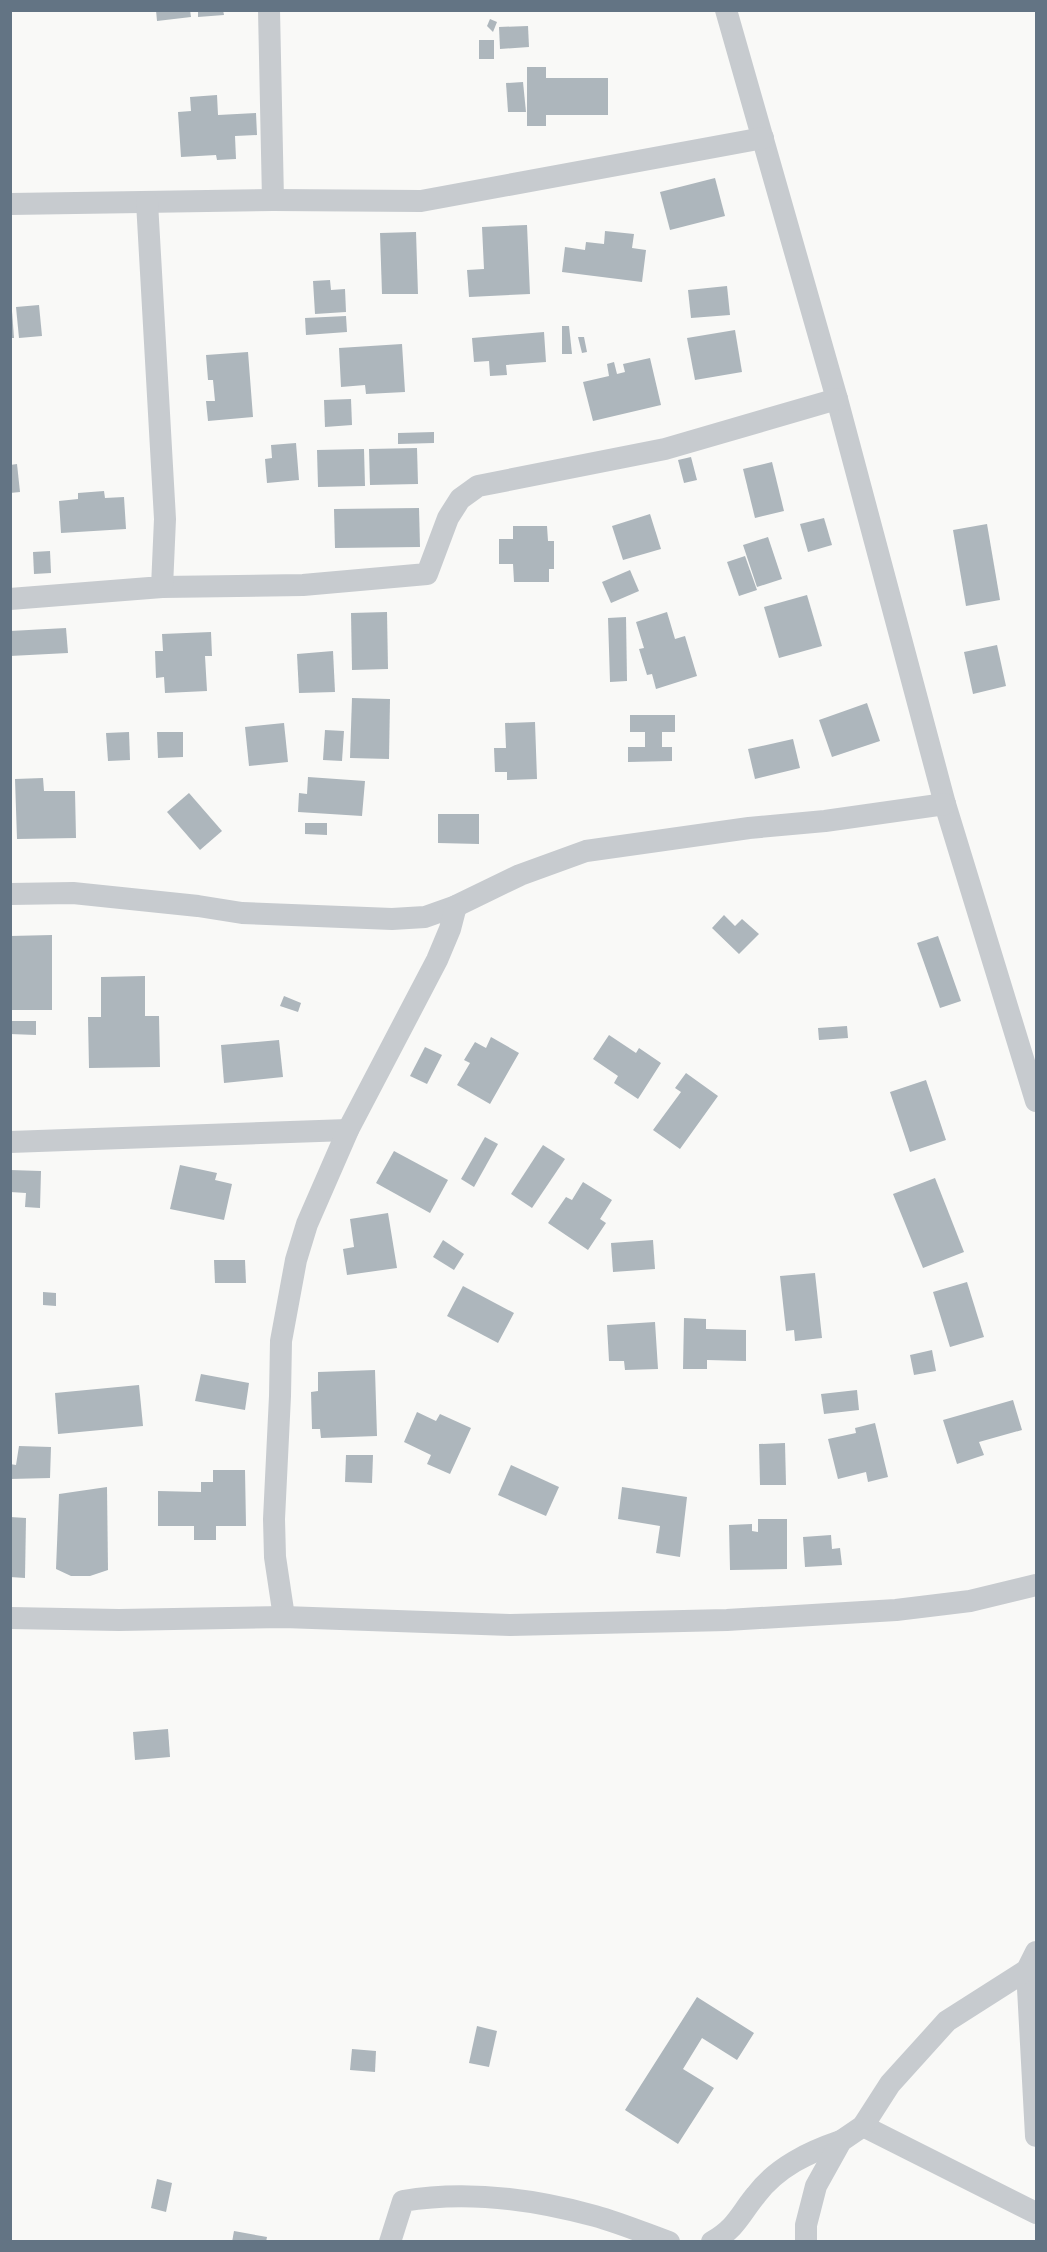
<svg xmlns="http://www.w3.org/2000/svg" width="1047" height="2252" font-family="Roboto,sans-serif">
  <rect width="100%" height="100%" fill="#f9f9f7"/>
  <g fill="#adb6bc">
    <path d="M156,10H190L191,17L157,21Z"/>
    <path d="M198,10H223L224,15L198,17Z"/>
    <path d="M490,19L497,22L493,32L487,26Z"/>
    <path d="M528,26L529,47L500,49L499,27Z"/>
    <rect x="479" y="40" width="15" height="19"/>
    <path d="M527,67H546V78H608V115H546V126H527Z"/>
    <path d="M523,82L526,112H508L506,83Z"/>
    <path d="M217,95L218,115L256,113L257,135L235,136L236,159L217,160L216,155L181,157L178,112L191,111L190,97Z"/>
    <path d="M715,178L725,216L670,230L660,192Z"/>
    <path d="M527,225L530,294L469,297L467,270L484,269L482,227Z"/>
    <path d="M605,231L634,234L632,248L646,250L642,282L562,272L565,247L585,250L586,242L604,244Z"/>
    <path d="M416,232L418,294H382L380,233Z"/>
    <path d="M330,280L331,290L345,289L346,312L315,314L313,281Z"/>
    <path d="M727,286L730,315L691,318L688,290Z"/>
    <path d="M39,305L42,336L19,338L16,307Z"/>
    <path d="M10,311H12L14,338H10Z"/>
    <path d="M346,316L347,332L306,335L305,318Z"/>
    <path d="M562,326H569L572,354H562Z"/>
    <path d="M735,330L742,372L695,380L687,338Z"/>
    <path d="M544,332L546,362L506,365L507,375L490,376L489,361L474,362L472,338Z"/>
    <path d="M578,337H584L587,352L582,353Z"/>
    <path d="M402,344L405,392L366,394L365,385L341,387L339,348Z"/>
    <path d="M248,352L253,417L208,421L206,401H215L213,380H208L206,355Z"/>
    <path d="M650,358L661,405L593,421L583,382L609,376L607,364L614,362L617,374L625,372L623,364Z"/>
    <path d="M351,399L352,425L325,427L324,400Z"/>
    <path d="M434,432V443L398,444V433Z"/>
    <path d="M296,443L299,480L267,483L265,459L272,458L271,445Z"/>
    <path d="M417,448L418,484L370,485L369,449Z"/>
    <path d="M364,449L365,486L318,487L317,450Z"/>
    <path d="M691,457L697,480L684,483L678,460Z"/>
    <path d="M772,462L784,511L755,518L743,469Z"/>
    <path d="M17,464L20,492L10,493V465Z"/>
    <path d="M104,491L105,498L124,497L126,529L61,533L59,501L78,499V493Z"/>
    <path d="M419,508L420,547L335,548L334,509Z"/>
    <path d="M650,514L661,549L623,560L612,526Z"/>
    <path d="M824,518L832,545L808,552L800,524Z"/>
    <path d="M987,524L1000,600L966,606L953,530Z"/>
    <path d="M513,526H547L548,541H554V569H549V582H514L513,564H499V539H513Z"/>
    <path d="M768,537L782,579L757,587L743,545Z"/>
    <path d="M50,551L51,573L34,574L33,552Z"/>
    <path d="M745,556L757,590L739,596L727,562Z"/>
    <path d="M630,570L639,591L611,603L602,582Z"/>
    <path d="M807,595L822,646L779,658L764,607Z"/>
    <path d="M387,612L388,669L352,670L351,613Z"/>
    <path d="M667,612L675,639L685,636L697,676L656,689L652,674L647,675L639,649L644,648L636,622Z"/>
    <path d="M626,617L627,681L610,682L608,618Z"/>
    <path d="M66,628L68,653L10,656V631Z"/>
    <path d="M211,632L212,656H205L207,691L165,693L164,677L156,678L155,651H163L162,634Z"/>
    <path d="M997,645L1006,686L973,694L964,652Z"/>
    <path d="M333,651L335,692L299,693L297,654Z"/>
    <path d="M352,698L390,699L389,759L350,758Z"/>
    <path d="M867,703L880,741L832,757L819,720Z"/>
    <path d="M630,715H675V732H662V747H672V761L628,762V747H645V732H630Z"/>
    <path d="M535,722L537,779L507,780V772H495L494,748H506L505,723Z"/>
    <path d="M284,723L288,762L249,766L245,727Z"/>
    <path d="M325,730L344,731L342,761L323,760Z"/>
    <path d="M129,732L130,760L108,761L106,733Z"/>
    <path d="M157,732H183V757L158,758Z"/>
    <path d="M793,739L800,768L755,779L748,749Z"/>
    <path d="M308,777L365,781L362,816L298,812L299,793L307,794Z"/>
    <path d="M43,778L44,791H75L76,838L17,839L15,779Z"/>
    <path d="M189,793L222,831L200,850L167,812Z"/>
    <path d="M438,814H479V844L438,843Z"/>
    <path d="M305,823H327V835L305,834Z"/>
    <path d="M724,915L735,926L742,919L759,934L739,954L712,928Z"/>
    <path d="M52,935V1010H10V936Z"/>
    <path d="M938,936L961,1001L940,1008L917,943Z"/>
    <path d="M145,976V1016H159L160,1067L89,1068L88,1017H101V977Z"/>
    <path d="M284,996L301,1003L298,1012L280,1006Z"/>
    <path d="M10,1021H36V1035L10,1034Z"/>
    <path d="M847,1026L848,1038L819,1040L818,1028Z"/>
    <path d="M609,1035L636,1053L639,1048L661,1063L638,1099L614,1083L618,1076L593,1059Z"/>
    <path d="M491,1037L519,1053L490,1104L457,1085L470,1063L464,1060L475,1042L486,1048Z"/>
    <path d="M279,1040L283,1077L224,1083L221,1045Z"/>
    <path d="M425,1047L442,1055L427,1084L410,1076Z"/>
    <path d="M686,1073L718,1096L680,1149L653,1130L681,1092L675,1088Z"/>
    <path d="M926,1080L946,1140L910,1152L890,1092Z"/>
    <path d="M485,1137L498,1144L474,1187L461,1179Z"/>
    <path d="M543,1145L565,1159L532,1208L511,1194Z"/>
    <path d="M394,1151L448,1180L430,1213L376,1183Z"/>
    <path d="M180,1165L217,1173L215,1180L232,1184L224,1220L170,1209Z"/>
    <path d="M10,1170L41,1171L40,1208L25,1207L26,1193L10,1192Z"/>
    <path d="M935,1178L964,1252L923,1268L893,1194Z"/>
    <path d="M583,1182L612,1200L600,1219L606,1223L588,1250L548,1223L566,1197L572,1200Z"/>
    <path d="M388,1213L397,1268L347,1275L343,1249L354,1247L350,1219Z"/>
    <path d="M443,1240L464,1254L454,1270L433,1257Z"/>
    <path d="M653,1240L655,1269L613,1272L611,1243Z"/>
    <path d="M214,1260H245L246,1283H215Z"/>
    <path d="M815,1273L822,1338L795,1341L794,1330L786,1331L780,1276Z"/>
    <path d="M967,1282L984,1337L950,1347L933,1292Z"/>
    <path d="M463,1286L514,1313L498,1343L447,1316Z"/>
    <path d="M43,1292L56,1293V1306L43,1305Z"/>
    <path d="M684,1318L706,1319V1329L746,1330V1361L707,1360V1369H683Z"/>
    <path d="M655,1322L658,1369L625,1370L624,1361H609L607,1325Z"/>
    <path d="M932,1350L936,1371L914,1375L910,1355Z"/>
    <path d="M375,1370L377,1436L321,1438L320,1429H312L311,1392L318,1391V1372Z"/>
    <path d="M201,1374L249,1383L245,1410L195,1401Z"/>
    <path d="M139,1385L143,1426L58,1434L55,1393Z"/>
    <path d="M857,1390L859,1410L824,1414L821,1394Z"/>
    <path d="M1013,1400L1022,1430L979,1442L984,1455L957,1464L943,1420Z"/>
    <path d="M417,1412L436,1421L440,1414L471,1428L450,1474L427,1464L431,1455L404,1442Z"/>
    <path d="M875,1423L888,1477L868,1482L866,1472L838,1479L828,1439L856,1433L855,1428Z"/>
    <path d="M785,1443L786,1485H760L759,1444Z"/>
    <path d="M19,1446L51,1447L50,1478L10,1479V1464L16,1465Z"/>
    <path d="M346,1455H373L372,1483L345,1482Z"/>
    <path d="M511,1465L559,1487L546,1516L498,1495Z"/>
    <path d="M213,1470H245L246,1526H216V1540H194V1526H158V1491L201,1492V1482H213Z"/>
    <path d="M107,1487L108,1570L90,1576H71L56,1569L59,1494Z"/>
    <path d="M622,1487L687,1497L680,1557L656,1553L660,1526L618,1519Z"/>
    <path d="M10,1517L26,1518L25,1578L10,1577Z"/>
    <path d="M758,1519H787V1569L730,1570L729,1525L752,1524V1531L758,1532Z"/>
    <path d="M831,1535L832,1549L840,1548L842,1565L805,1567L803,1537Z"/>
    <path d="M168,1729L170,1757L135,1760L133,1732Z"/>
    <path d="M697,1997L754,2033L737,2060L702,2038L683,2069L714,2088L678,2144L625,2110Z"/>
    <path d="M477,2026L497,2031L489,2067L469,2063Z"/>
    <path d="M352,2049L376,2051L375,2072L350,2070Z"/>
    <path d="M157,2179L172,2183L166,2212L151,2208Z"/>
    <path d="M234,2231L267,2237L266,2242H232Z"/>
  </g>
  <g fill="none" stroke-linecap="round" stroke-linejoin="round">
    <g stroke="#c7cbcf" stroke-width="22">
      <path d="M269,10L273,200"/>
      <path d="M726,10L837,399L945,804L1036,1101"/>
      <path d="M10,204L273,200L421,201L763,138"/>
      <path d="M162,587L303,585L427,574L448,518L460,499L478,486L665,449L837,399"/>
      <path d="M10,599L162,587L165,519L147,202"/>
      <path d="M10,894L73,893L198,906L242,913L392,919L425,917L456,906L520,875L586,851L749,828L825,821L945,804"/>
      <path d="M10,1142L348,1130"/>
      <path d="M284,1617L275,1557L274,1519L280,1396L281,1341L296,1260L307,1224L348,1130L437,960L450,929L456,906"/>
      <path d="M10,1618L119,1620L284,1617L510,1625L727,1620L896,1610L970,1601L1036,1585"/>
      <path d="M1027,1970L1036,2136"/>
      <path d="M863,2126L1036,2213"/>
      <path d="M390,2242L403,2201C467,2190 533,2199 595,2216C620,2223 644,2233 669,2242"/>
      <path d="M712,2242C737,2227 739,2216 756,2195C777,2167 809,2152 841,2141"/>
      <path d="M806,2242V2225L816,2186L841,2141L863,2126L890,2084L947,2021L1027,1970L1036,1952"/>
    </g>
  </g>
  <rect width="1047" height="2252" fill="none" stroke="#637484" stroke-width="24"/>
</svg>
